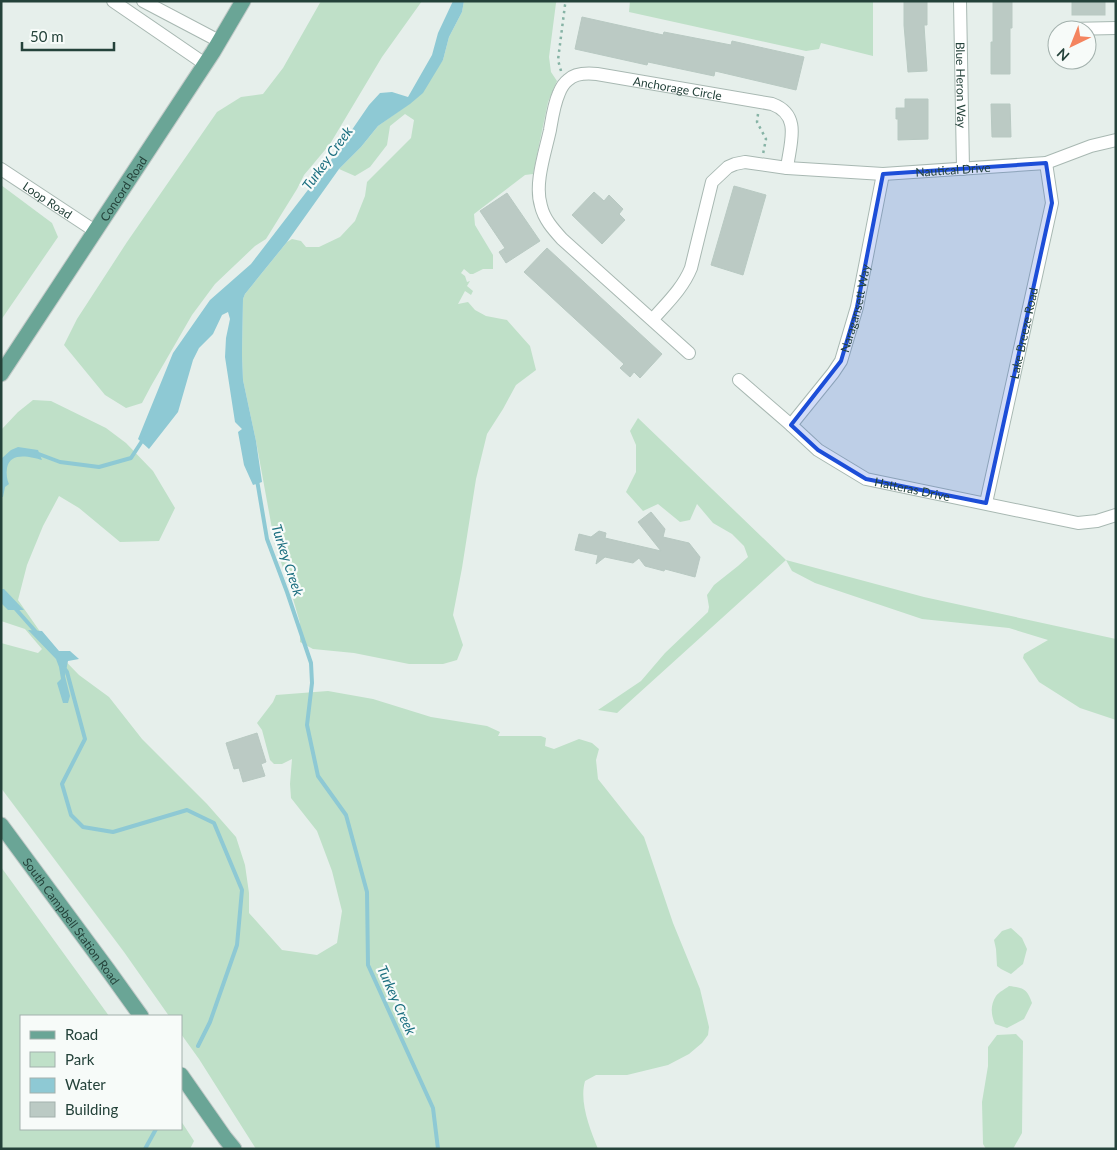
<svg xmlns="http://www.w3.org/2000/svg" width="1117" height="1150" font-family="Lato,sans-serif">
  <rect width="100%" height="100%" fill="#e6efeb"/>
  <g fill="#bfe0c8">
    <path d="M321,1H422L382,57L330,144L304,175L297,189L266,239L255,246L215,284L192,315L151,386L142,403L126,408L105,395L64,345L77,319L127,242L217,112L241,97L263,94L283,68Z"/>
    <path d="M464,1H557L556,3L549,57L551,72L557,81L548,102L533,174L525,175L474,214L475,225L493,255V269H483L473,274H470L464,269L461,273L465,276L467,282L470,281L467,286L473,291L471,295L465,291L458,304L468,302L475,310L486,316L507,320L530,346L536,370L516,385L503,409L487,434L476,479L462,568L453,615L463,645L457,660L443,664H409L354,653L313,649L300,642V623L289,585L275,545L256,441L243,380L242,354L243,299L245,294L287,242L292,239L301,241L306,247H319L340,237L355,221L365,196L367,182L411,138L414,120L405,114L390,126L387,145L370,167L355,176L339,169L361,147L378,126L409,104L443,60L449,37L462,12Z"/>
    <path d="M630,1H873V56L821,43L819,49L806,51L629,12Z"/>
    <path d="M1,185L52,223L58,237L1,320Z"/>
    <path d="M33,400L51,401L106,428L126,443L153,471L175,508L159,541L120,542L79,508L59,496L43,526L27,565L18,600L48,643L79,675L109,697L142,739L207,804L236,837L245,865L249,893V913L282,950L317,955L337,943L342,911L332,871L317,831L291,798L290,784L292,759L282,764H274L270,760L262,730L257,723L273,702L276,695L328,691L373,699L431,717L487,726L500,732L498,736H541L546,738L545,746L554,749L579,739L592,743L599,749L596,760L598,779L644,837L673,923L700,989L709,1027L708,1035L702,1043L689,1054L668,1065L627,1075H596L585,1081C579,1102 590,1129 598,1149H256L199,1059L181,1034V1016H169L124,952L1,788V643L38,653L42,649L25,629L1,621V430L18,412Z"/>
    <path d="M638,418L786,560L924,597L1116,639V720L1080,708L1039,682L1023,658L1024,654L1048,640L1009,628L922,619L815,583L792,571L786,560L617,713L598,710L641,681L665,653L708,612L709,607L707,595L714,585L738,566L748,557L744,546L732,534L713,523L697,504L690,520L680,522L658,504L643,511L626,492L636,472V445L630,431Z"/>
    <path d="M1,867L109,1016H21V1129H181V1121L194,1141L190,1149H1Z"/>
    <path d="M1011,928L1022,938L1027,949L1023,964L1011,974L1001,969L997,966L996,949L994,940L1002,931Z"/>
    <path d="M1009,986C1024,988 1027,989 1032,1003L1024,1019L1007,1028L995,1024C991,1015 990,1005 996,996C999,992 1005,989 1009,986Z"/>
    <path d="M1016,1034L1023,1041L1022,1133L1013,1149H986L983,1144L982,1102L988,1066V1047L997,1035Z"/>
  </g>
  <g fill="#8ec9d4">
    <path d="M453,1H464L462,12L449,37L443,60L423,93L410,104L378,126L361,147L339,169L287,242L245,294L243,299L242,354L243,380L256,441L262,482L253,485L244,465L238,432L242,429L235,422L225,357L226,338L230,319L228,312L222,315L213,334L199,348L193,360L178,412L149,449L138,439L173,353L210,300L251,264L334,156L369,105L380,93L392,92L408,97L432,55L438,33Z"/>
    <path d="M18,447L38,450L42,460C31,457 10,451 7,468C6,474 7,480 9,484L5,487L3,497H1V459L11,450Z"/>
    <path d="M1,589H4L24,610H8L1,603Z"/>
    <path d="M28,630L42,631L59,651H70L79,659L68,661L65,676L70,696L68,703H63L57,683L61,679L59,667L56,659Z"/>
  </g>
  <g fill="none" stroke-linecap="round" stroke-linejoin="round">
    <g stroke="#8ec9d4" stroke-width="4">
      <path d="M36,453L60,462L99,467L131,458L144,438"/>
      <path d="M257,480L267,539L287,592L311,663L312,683L307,725L318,776L346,815L367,892L368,965L433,1108L438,1149"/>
      <path d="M14,607L37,633"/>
      <path d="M64,668L67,672L85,739L62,784L71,815L83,827L113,832L187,810L214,823L242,890L237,945L210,1022L198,1046"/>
      <path d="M145,1149L156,1129"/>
    </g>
  </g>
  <g fill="#bbcac4" stroke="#b8c9c2">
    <path d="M904,1H927V25H924L927,71L908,72L904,25Z"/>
    <path d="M993,1H1012V28H1010V74H991V42H993Z"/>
    <rect x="1072" y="1" width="33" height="14"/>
    <path d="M582,17L663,35L664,32L731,45L732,41L804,57L796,90L715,71L714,76L648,62L647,65L575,49Z"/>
    <path d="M905,99H928V139L898,140V119H896V108H905Z"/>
    <path d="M991,104H1010L1011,137H992Z"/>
    <path d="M734,186L766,195L743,275L711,265Z"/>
    <path d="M594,192L604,201L609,195L623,209L619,214L625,220L602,244L572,215Z"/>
    <path d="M507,193L540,241L506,263L499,252L505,248L480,211Z"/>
    <path d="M547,248L662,354L640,378L634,372L630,377L620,368L624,364L524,272Z"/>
    <path d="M651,512L665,529L663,537L689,543L700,557L695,577L665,569L664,571L645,566L639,558L633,563L605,557L596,564L598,555L575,550L579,534L591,537L599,531L606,533L605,538L661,551L638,522Z"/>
    <path d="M257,733L266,762L261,764L265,776L243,782L239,768L234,769L226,743Z"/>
  </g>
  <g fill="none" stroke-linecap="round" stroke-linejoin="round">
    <defs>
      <g id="minor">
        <path d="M113,1L205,64"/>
        <path d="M143,1L219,41"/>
        <path id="s1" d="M960,1L963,169"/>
        <path d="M1069,29L1116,28"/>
        <path id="s2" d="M1,169L95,231"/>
        <path id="s3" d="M653,319C667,303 683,288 691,268L712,182L728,167L735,164L745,162L787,168L883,174L1046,163L1091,146L1116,140"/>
        <path id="s4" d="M689,353L562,239C553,229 544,219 541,206C534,184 545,153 550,130C552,118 554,104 559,93C561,88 564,83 568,80C575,73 587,73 597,74L772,104C802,115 790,143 787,168"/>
        <path id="s5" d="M739,380L791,425L818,450L866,479L1078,523L1097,521L1116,515"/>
        <path id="s6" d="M791,425L833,373L841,361L857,307L883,174"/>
        <path id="s7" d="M986,503L1052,203L1046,163"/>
      </g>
      <g id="major">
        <path id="s8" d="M1,374L213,52L243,1"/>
        <path id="s9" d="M1,825L108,970L141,1016"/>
        <path d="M181,1075L225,1138L234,1149"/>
      </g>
    </defs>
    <use href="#minor" stroke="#a8b8b2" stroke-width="14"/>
    <use href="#major" stroke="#c2cac8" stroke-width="17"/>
    <g stroke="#86b3a5" stroke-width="2.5" stroke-dasharray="2.5 4" stroke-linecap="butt">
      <path d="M561,71L558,60L565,5L566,1"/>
      <path d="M758,114L757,122L766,139L763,154"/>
    </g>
    <use href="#minor" stroke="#fff" stroke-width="12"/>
    <use href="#major" stroke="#6aa596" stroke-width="15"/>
  </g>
  <path fill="#1d4ed8" fill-opacity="0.2" stroke="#1d4ed8" stroke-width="4" stroke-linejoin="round" d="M1046,163L1052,203L986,503L866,479L818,450L791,425L841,361L857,307L883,174Z"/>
  <g text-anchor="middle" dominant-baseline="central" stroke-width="4.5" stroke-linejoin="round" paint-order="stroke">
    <g font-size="12" fill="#24423a" stroke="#f7fbf9">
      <text stroke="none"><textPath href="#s1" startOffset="84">Blue Heron Way</textPath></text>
      <text stroke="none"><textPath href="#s4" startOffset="454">Anchorage Circle</textPath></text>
      <text stroke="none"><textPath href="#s3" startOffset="401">Nautical Drive</textPath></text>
      <text stroke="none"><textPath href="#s8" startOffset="222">Concord Road</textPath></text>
      <text stroke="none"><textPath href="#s2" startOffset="56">Loop Road</textPath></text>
      <text stroke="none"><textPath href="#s6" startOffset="136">Naragansett Way</textPath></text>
      <text stroke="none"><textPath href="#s7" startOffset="174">Lake Breeze Road</textPath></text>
      <text stroke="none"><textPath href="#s5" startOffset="209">Hatteras Drive</textPath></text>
      <text stroke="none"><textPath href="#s9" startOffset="119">South Campbell Station Road</textPath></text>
    </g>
    <g font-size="14" font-style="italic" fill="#1c6f80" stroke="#f7fbf9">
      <text transform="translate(327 158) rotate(-54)">Turkey Creek</text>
      <text transform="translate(288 560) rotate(72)">Turkey Creek</text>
      <text transform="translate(397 1000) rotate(66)">Turkey Creek</text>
    </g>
  </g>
  <rect width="1117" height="1150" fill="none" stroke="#24423a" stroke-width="5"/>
  <rect x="20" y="1015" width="162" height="115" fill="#f7fbf9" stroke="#a3b1ad"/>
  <rect x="30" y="1031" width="25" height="8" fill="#6aa596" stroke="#a3b1ad"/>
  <text x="65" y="1040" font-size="15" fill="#24423a">Road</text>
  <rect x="30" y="1052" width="25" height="15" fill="#bfe0c8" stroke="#a3b1ad"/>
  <text x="65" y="1065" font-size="15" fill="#24423a">Park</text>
  <rect x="30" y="1078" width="25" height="15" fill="#8ec9d4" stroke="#a3b1ad"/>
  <text x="65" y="1090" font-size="15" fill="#24423a">Water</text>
  <rect x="30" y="1102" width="25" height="15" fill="#bbcac4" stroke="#a3b1ad"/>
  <text x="65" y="1115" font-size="15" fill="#24423a">Building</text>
  <g transform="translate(1072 45) rotate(223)"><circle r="24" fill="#f7fbf9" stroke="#a3b1ad"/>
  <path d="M0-4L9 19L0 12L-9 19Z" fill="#f4845f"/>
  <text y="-8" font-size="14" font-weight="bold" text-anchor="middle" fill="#24423a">N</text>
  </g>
  <path d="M22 42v8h92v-8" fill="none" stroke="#24423a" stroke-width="2.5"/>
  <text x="30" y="42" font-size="15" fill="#24423a" stroke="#f7fbf9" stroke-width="4" paint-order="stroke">50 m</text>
</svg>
